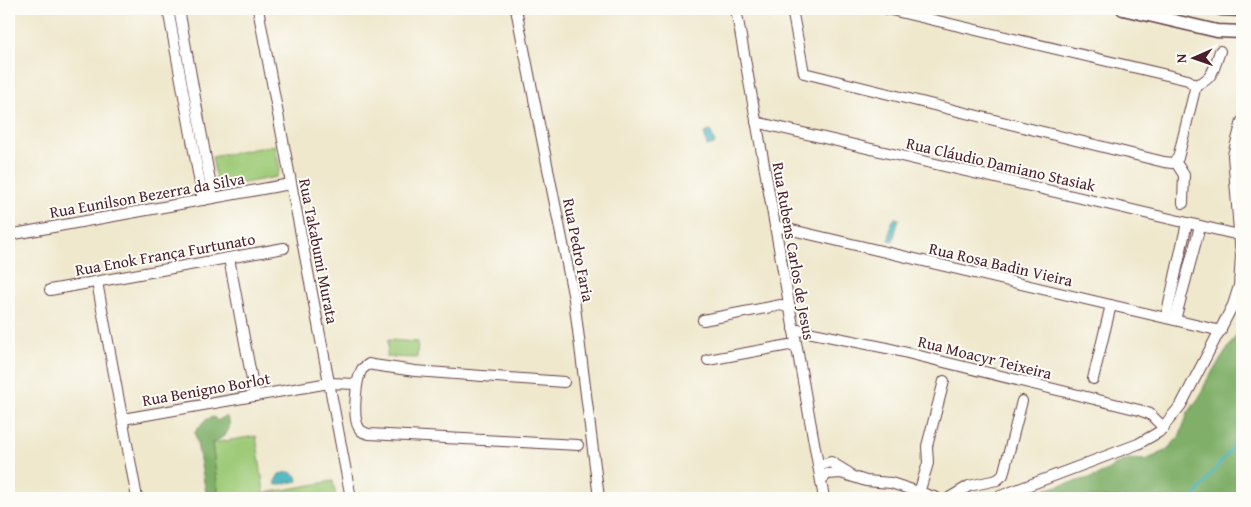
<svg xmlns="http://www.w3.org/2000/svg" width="1251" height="507" font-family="'Gentium Book Plus',serif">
  <rect width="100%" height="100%" fill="#fdfcf7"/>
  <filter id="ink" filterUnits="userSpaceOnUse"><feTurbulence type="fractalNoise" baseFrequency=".02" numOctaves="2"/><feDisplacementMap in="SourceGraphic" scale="10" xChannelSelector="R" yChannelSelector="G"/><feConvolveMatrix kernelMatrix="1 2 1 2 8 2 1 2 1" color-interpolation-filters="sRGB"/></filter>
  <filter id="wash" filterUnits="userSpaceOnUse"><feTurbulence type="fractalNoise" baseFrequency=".0096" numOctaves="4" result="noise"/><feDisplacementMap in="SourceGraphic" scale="20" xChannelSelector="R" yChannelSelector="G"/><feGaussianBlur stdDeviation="1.12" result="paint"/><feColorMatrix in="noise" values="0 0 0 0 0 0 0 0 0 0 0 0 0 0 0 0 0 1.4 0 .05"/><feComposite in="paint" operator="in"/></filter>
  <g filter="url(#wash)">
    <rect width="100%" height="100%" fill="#efe8cd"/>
    <g fill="#9fcb78" stroke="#747552">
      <path d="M275,145L280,170L276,177L218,188L212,157Z"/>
      <path d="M388,340L418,342L417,358L387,357Z"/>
      <path d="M256,436L265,498H219L212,443Z"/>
      <path d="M333,481L336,498H267L266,493Z"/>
    </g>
    <g fill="#7faf68" stroke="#64674a">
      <path d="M1242,327V498H1022L1039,491L1097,476L1119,463L1130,459L1146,460L1165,451L1179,437L1188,413L1200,396L1207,380Z"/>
      <path d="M226,416C236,429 223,438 212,443L219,498H207L195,432L207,419L214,417L217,421Z"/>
    </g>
    <g fill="#42b2bb" stroke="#466873">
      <path d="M711,131L715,144L707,146L704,133Z"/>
      <path d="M895,218L899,219L893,241L889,240L891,224Z"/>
      <path d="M290,472L297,476L298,481L276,485L275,481L279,474Z"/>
    </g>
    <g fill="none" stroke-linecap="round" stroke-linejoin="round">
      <path stroke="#42b2bb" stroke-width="2.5" d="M1193,498L1231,449L1242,424"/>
    </g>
  </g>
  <g filter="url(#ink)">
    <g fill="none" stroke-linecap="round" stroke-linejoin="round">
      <defs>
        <g id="minor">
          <path d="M168,9L203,200"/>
          <path d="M179,9L213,198"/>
          <path d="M258,9L351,498"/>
          <path d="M516,9L574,299L599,498"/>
          <path d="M736,9L824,498"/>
          <path d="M792,9L804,73L1164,162L1172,163L1178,158L1195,89L1194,85L1188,80L887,9"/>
          <path d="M1194,85C1213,81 1214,68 1220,51"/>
          <path d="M756,122L1239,235"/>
          <path d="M1175,161L1184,175L1183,203"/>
          <path d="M775,226L1221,331"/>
          <path d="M9,235L290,184"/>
          <path d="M229,258L255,396"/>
          <path d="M97,282L137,498"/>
          <path d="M50,290L284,248"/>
          <path d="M1166,317L1187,223"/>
          <path d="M703,320L781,305L789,308"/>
          <path d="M1175,320L1200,226"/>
          <path d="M793,329L887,348L1139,410L1150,414L1164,428"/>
          <path d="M708,360L789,345L797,348"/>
          <path d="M1093,379L1111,305"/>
          <path d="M564,382L415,371L373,365L369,364L362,369C356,379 352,418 359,428C361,432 365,433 369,434L578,445"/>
          <path d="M123,419L329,383L357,384"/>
          <path d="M818,466L831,462L849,473"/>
          <path d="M821,481L827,474L841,473L866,481L891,483L937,498"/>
          <path d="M919,493L928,463L927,446L944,381"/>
          <path d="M949,498L969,486L997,480L1003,475L1022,401"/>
          <path d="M995,498L1138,444L1159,432L1181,405L1233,305L1239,286L1241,256L1233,155L1242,121"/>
        </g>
        <g id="major">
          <path d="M1123,9L1217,31L1242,32"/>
          <path d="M1221,9L1242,10"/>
        </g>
      </defs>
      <use href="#minor" stroke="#633d43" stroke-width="12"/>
      <use href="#major" stroke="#633d43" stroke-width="15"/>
      <use href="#minor" stroke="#fff" stroke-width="10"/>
      <use href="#major" stroke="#fff" stroke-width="12"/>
    </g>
  </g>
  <g text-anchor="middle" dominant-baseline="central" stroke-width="4" stroke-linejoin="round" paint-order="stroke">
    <g font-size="16" fill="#4a1f2b" stroke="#fdfcf7">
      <text transform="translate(1001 164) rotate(13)">Rua Cláudio Damiano Stasiak</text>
      <text transform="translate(147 195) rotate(-10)">Rua Eunilson Bezerra da Silva</text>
      <text transform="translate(579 250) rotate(79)">Rua Pedro Faria</text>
      <text transform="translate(319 251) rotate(79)">Rua Takabumi Murata</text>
      <text transform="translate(794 251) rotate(80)">Rua Rubens Carlos de Jesus</text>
      <text transform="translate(165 254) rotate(-10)">Rua Enok França Furtunato</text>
      <text transform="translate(1001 264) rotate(13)">Rua Rosa Badin Vieira</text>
      <text transform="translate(985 357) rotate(14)">Rua Moacyr Teixeira</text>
      <text transform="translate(206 389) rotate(-10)">Rua Benigno Borlot</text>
    </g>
  </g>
  <rect width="1251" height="507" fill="none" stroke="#fdfcf7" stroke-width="30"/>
  <g transform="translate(1194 58) rotate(268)" stroke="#fdfcf7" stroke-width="4" paint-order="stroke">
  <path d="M0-4L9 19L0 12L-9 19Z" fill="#4a1f2b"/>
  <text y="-8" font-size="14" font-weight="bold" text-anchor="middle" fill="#4a1f2b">N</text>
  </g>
</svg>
